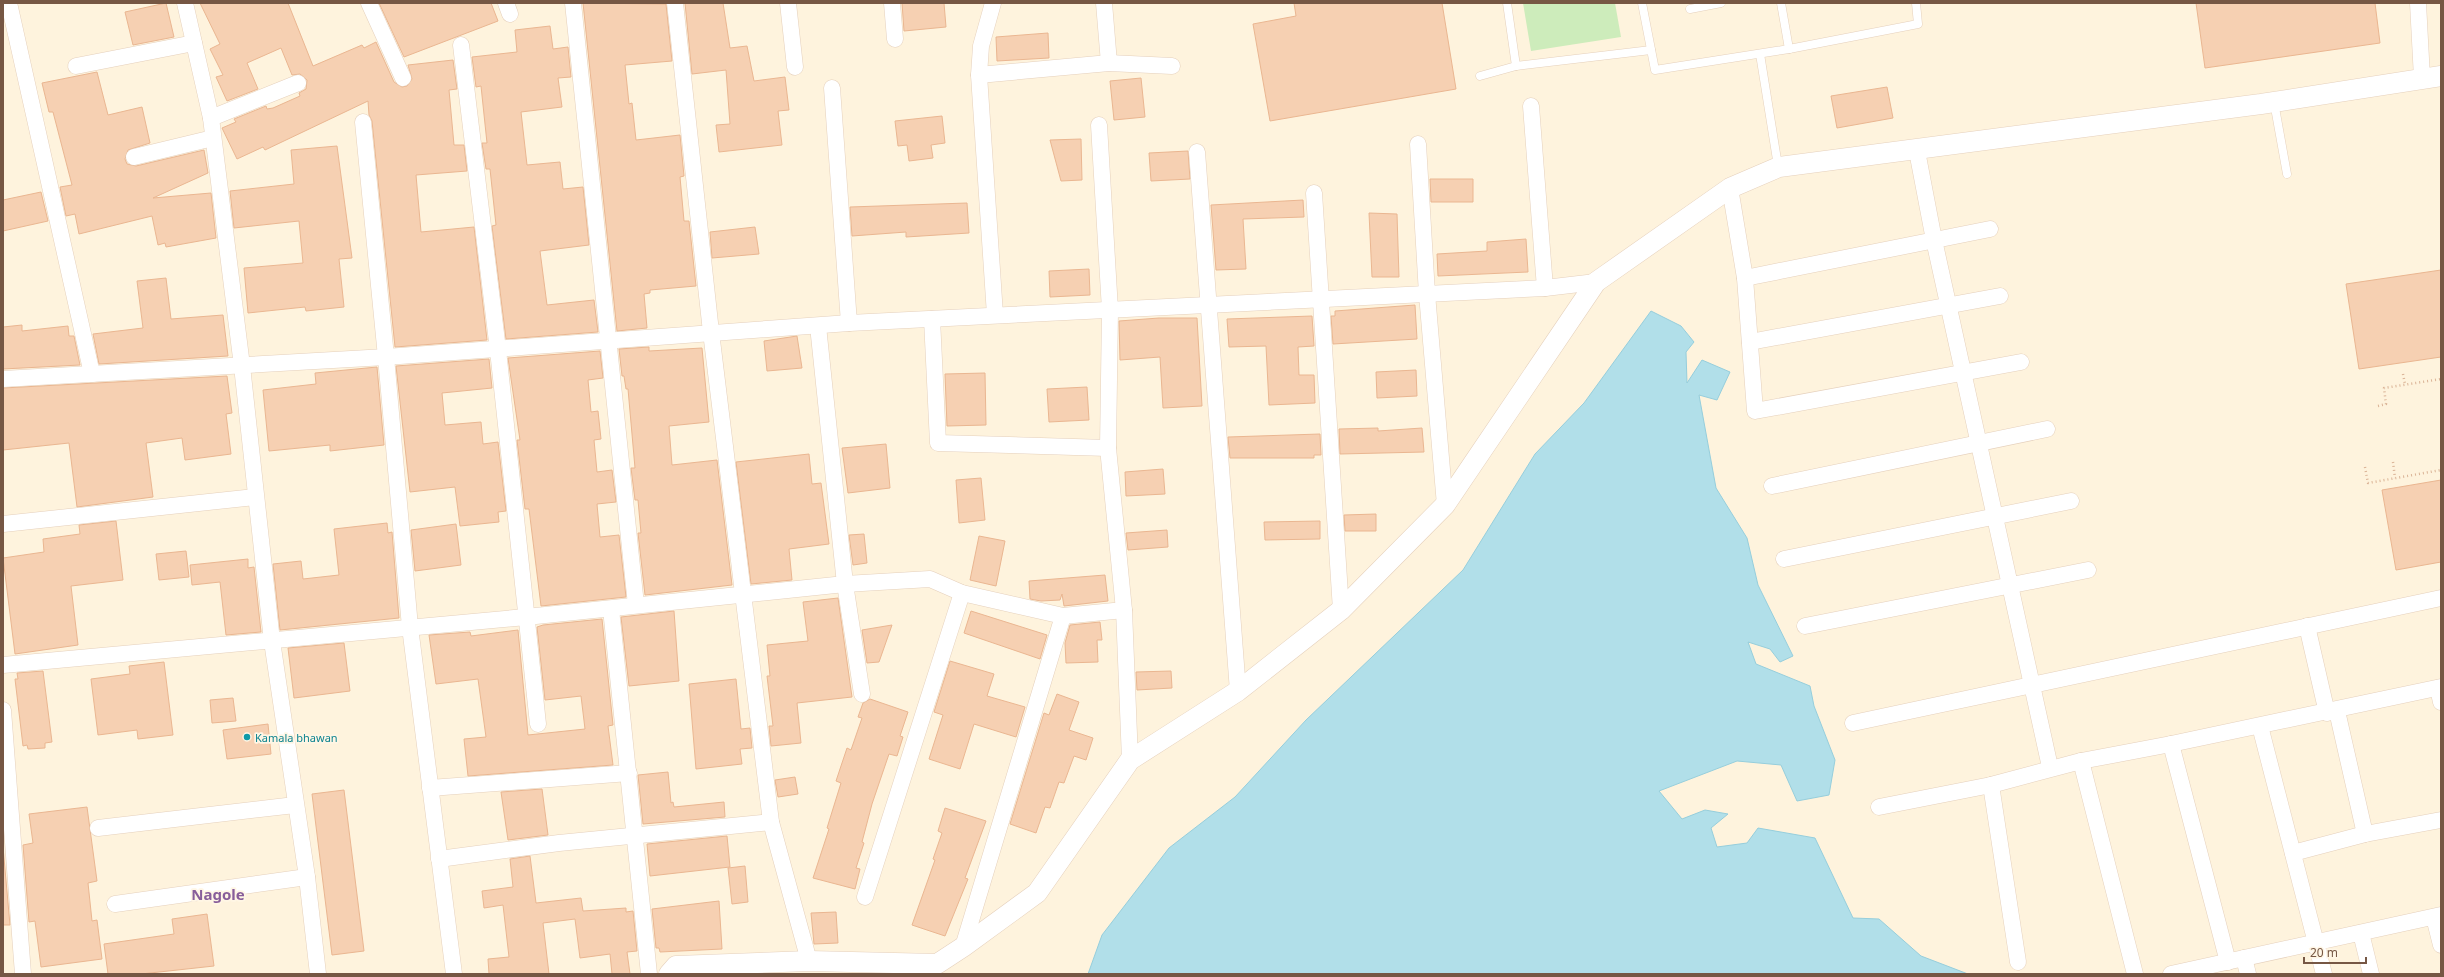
<svg xmlns="http://www.w3.org/2000/svg" width="2444" height="977" font-family="'Noto Sans',sans-serif">
  <rect width="100%" height="100%" fill="#fef3dd"/>
  <path fill="#cdecbb" d="M1523,3H1615L1621,37L1531,51Z"/>
  <path fill="#b1dfe9" stroke="#96cedc" d="M1651,311L1681,326L1694,342L1686,352L1687,383L1702,360L1730,372L1717,400L1699,395L1716,488L1747,538L1758,585L1793,656L1780,662L1770,649L1748,642L1756,664L1810,686L1814,706L1835,760L1829,795L1797,801L1781,765L1737,761L1659,791L1682,819L1705,810L1728,814L1711,828L1717,847L1747,843L1758,828L1815,838L1853,918L1879,919L1921,956L1968,974H1088L1102,935L1169,848L1235,797L1306,720L1463,570L1535,454L1584,403Z"/>
  <g fill="#f6d0b2" stroke="#eab691">
    <path d="M166,3L174,37L133,45L125,12Z"/>
    <path d="M200,3H288L313,66L362,45L364,48L376,42L394,82L402,87L407,86L412,79L408,65L453,60L457,89L449,90L454,145H464L467,171L416,175L421,232L474,227L487,340L395,347L372,121L369,115L368,101L265,150L263,147L237,159L222,128L236,122L234,119L266,106L267,109L273,108L300,96L299,93L306,89L307,80L300,74L292,75L281,48L247,63L258,89L227,101L216,77L223,75L210,49L220,44Z"/>
    <path d="M379,3H491L498,21L404,57Z"/>
    <path d="M583,3L666,4L672,61L625,65L629,104L632,103L636,140L680,135L684,176L680,177L684,221H689L696,286L650,290V293L644,294L647,328L617,331Z"/>
    <path d="M685,3H723L730,48L747,46L754,81L785,77L789,110L778,111L782,145L719,152L716,125L730,124L726,70L692,74Z"/>
    <path d="M902,3H944L946,27L904,31Z"/>
    <path d="M1294,3H1442L1456,89L1270,121L1253,24L1296,16Z"/>
    <path d="M2196,3H2375L2380,43L2205,68Z"/>
    <path d="M550,26L553,49L568,47L571,77L558,78L562,107L521,112L527,165L560,162L563,189L583,187L589,245L540,251L547,305L594,300L598,332L506,339L492,226L496,225L490,169H486L482,143H487L481,86L476,87L472,57L517,52L515,30Z"/>
    <path d="M1048,33L1049,58L997,61L996,37Z"/>
    <path d="M97,72L108,115L142,107L150,143L128,150L125,159L127,164L136,166L204,150L208,173L153,198L211,193L216,238L166,247L165,243L158,245L152,216L79,234L75,214L66,216L60,187L72,185L53,112H49L42,83Z"/>
    <path d="M1141,78L1145,117L1114,120L1110,81Z"/>
    <path d="M1887,87L1893,118L1837,128L1831,96Z"/>
    <path d="M942,116L945,143L931,145L933,158L909,161L907,145L898,146L895,121Z"/>
    <path d="M1081,139L1082,180L1061,181L1050,140Z"/>
    <path d="M337,146L352,258L339,259L344,307L306,311L305,307L248,313L244,268L303,263L299,221L234,228L230,191L294,184L291,150Z"/>
    <path d="M1188,151L1190,179L1151,181L1149,153Z"/>
    <path d="M1430,179H1473V202H1431Z"/>
    <path d="M41,192L48,221L3,231V200Z"/>
    <path d="M1303,200L1304,217L1243,219L1246,269L1216,270L1211,205Z"/>
    <path d="M967,203L969,233L906,237V232L852,236L850,207Z"/>
    <path d="M1369,213L1397,214L1399,277H1372Z"/>
    <path d="M755,227L759,254L712,258L710,232Z"/>
    <path d="M1526,239L1528,272L1438,276L1437,254L1487,251V242Z"/>
    <path d="M1089,269L1090,295L1050,297L1049,271Z"/>
    <path d="M2441,270V357L2359,369L2346,284Z"/>
    <path d="M166,278L171,319L223,315L228,356L99,364L93,334L143,328L137,281Z"/>
    <path d="M1415,305L1417,339L1333,344L1331,316H1335V311Z"/>
    <path d="M1312,316L1314,346L1298,347L1299,375H1314L1315,403L1269,405L1266,346L1229,347L1227,319Z"/>
    <path d="M1159,318H1197L1202,406L1163,408L1160,357L1120,360L1119,321Z"/>
    <path d="M22,325V331L68,326L69,336H74L80,365L3,369V327Z"/>
    <path d="M797,336L802,368L767,371L764,341Z"/>
    <path d="M649,347V351L702,348L709,422L669,426L672,465L717,460L732,585L645,595L638,533H641L638,500H635L631,468H635L628,389H626L624,376H622L619,349Z"/>
    <path d="M600,351L603,378L588,380L591,412L598,411L601,439L594,440L597,472L612,470L616,502L597,504L600,537L619,535L626,597L541,606L529,509H525L517,440H520L508,358Z"/>
    <path d="M489,359L492,388L442,393L445,425L481,422L483,444L498,442L506,511L498,512L499,522L460,526L455,487L410,492L396,366Z"/>
    <path d="M377,367L384,445L330,451V445L269,451L263,390L316,384L315,373Z"/>
    <path d="M1416,370L1417,396L1377,398L1376,372Z"/>
    <path d="M985,373L986,425L947,426L945,374Z"/>
    <path d="M227,376L232,413L226,414L231,454L185,460L182,438L146,443L153,497L77,507L69,443L3,450V388Z"/>
    <path d="M1087,387L1089,420L1049,422L1047,389Z"/>
    <path d="M1378,428V431L1422,428L1424,452L1340,454L1339,429Z"/>
    <path d="M1320,434L1321,455H1314V458H1230L1228,437Z"/>
    <path d="M886,444L890,488L848,493L842,448Z"/>
    <path d="M809,454L812,484L821,483L829,544L789,549L792,580L751,584L736,462Z"/>
    <path d="M1163,469L1165,494L1126,496L1125,472Z"/>
    <path d="M981,478L985,520L959,523L956,480Z"/>
    <path d="M2441,480V562L2396,570L2382,490Z"/>
    <path d="M1376,514V531H1345L1344,515Z"/>
    <path d="M116,521L123,580L71,586L78,645L15,654L3,558L44,552L43,539L80,534L79,525Z"/>
    <path d="M1320,521V539L1265,540L1264,522Z"/>
    <path d="M387,523L388,533L392,532L399,618L280,630L273,564L301,561L303,579L339,575L334,529Z"/>
    <path d="M456,524L461,565L415,571L411,530Z"/>
    <path d="M1167,530L1168,547L1128,550L1126,533Z"/>
    <path d="M864,534L867,563L853,565L849,535Z"/>
    <path d="M979,536L1005,541L996,586L970,580Z"/>
    <path d="M186,551L189,577L159,580L156,554Z"/>
    <path d="M248,559V568L254,567L261,632L226,635L220,582L192,585L190,565Z"/>
    <path d="M1105,575L1108,601L1064,606L1062,594L1060,600L1041,601L1030,599L1029,581Z"/>
    <path d="M838,598L852,697L797,703L801,743L771,746L769,726H773L767,676H770L767,645L808,641L803,602Z"/>
    <path d="M674,611L679,681L629,686L621,617Z"/>
    <path d="M971,611L1047,635L1040,659L964,633Z"/>
    <path d="M602,619L613,725L608,726L613,765L468,776L464,739L486,737L478,679L436,684L429,635L470,632L471,636L518,630L528,735L585,729L581,696L545,700L537,627L543,625Z"/>
    <path d="M1100,622L1102,640H1097L1098,662L1066,663L1065,643L1070,625Z"/>
    <path d="M892,625L879,662L867,663L862,630Z"/>
    <path d="M344,643L350,691L294,698L288,648Z"/>
    <path d="M950,661L994,674L987,696L1025,707L1016,737L974,724L960,769L929,759L943,715L934,712Z"/>
    <path d="M164,662L173,735L138,739L137,730L98,735L91,679L130,674L129,666Z"/>
    <path d="M43,671L52,742L45,743V748L28,749L27,745L23,746L15,679H18L17,673Z"/>
    <path d="M1171,671L1172,688L1137,690L1136,672Z"/>
    <path d="M736,679L741,729L750,728L752,748L740,749L742,764L696,769L689,684Z"/>
    <path d="M1057,694L1079,702L1069,730L1093,738L1086,760L1074,756L1064,783L1059,782L1050,808L1045,807L1036,833L1010,824L1044,713L1049,715Z"/>
    <path d="M233,698L236,721L212,723L210,700Z"/>
    <path d="M870,699L908,712L900,736L903,737L897,756L889,754L872,804L862,842L864,843L856,868L860,869L855,889L813,878L829,829L827,828L841,783L836,781L847,748L851,750L862,718L858,717L863,703Z"/>
    <path d="M268,724L271,754L227,759L223,730Z"/>
    <path d="M668,772L671,803L673,802L674,807L724,802L725,817L643,824L638,775Z"/>
    <path d="M795,777L798,794L778,797L775,780Z"/>
    <path d="M542,789L548,835L508,840L501,792Z"/>
    <path d="M344,790L364,951L332,955L312,794Z"/>
    <path d="M87,807L97,881L88,883L92,921L97,920L102,959L41,967L35,921L29,922L23,845L33,843L29,814Z"/>
    <path d="M945,808L986,821L965,878L968,879L945,936L912,925L935,860L933,859L942,833L938,831Z"/>
    <path d="M727,836L730,867L650,876L647,844Z"/>
    <path d="M3,847L10,925H3Z"/>
    <path d="M530,856L536,903L581,898L583,911L626,908V912L633,911L637,951L627,952L630,974H612L610,954L580,958L575,919L543,923L549,974H489L488,959L509,957L503,905L484,908L482,891L513,887L510,859Z"/>
    <path d="M745,866L748,902L732,904L728,868Z"/>
    <path d="M719,901L722,949L660,952L659,948H656L652,909Z"/>
    <path d="M836,912L838,943L814,944L811,913Z"/>
    <path d="M207,914L214,966L141,974H108L104,944L174,934L172,919Z"/>
  </g>
  <g fill="none" stroke-linecap="round" stroke-linejoin="round">
    <defs>
      <g id="service">
        <path d="M1507,3L1516,66"/>
        <path d="M1642,3L1655,70L1789,49L1781,3"/>
        <path d="M1690,9L1721,3"/>
        <path d="M1789,49L1918,24L1916,3"/>
        <path d="M1760,54L1778,166"/>
        <path d="M1480,76L1516,66L1651,50"/>
        <path d="M2274,102L2287,174"/>
      </g>
      <g id="minor">
        <path d="M9,3L92,374"/>
        <path d="M185,3L211,118L242,366L272,641L307,877L318,974"/>
        <path d="M369,3L403,78"/>
        <path d="M506,3L510,14"/>
        <path d="M573,3L636,605"/>
        <path d="M675,3L711,332L771,822L809,961"/>
        <path d="M788,3L795,67"/>
        <path d="M892,3L895,39"/>
        <path d="M993,3L981,46L979,75L995,315"/>
        <path d="M1104,3L1109,63"/>
        <path d="M2418,3L2422,78"/>
        <path d="M461,45L498,350L538,724"/>
        <path d="M76,66L194,43"/>
        <path d="M979,75L1109,63L1172,66"/>
        <path d="M832,88L849,323"/>
        <path d="M1531,106L1545,288"/>
        <path d="M211,118L298,83"/>
        <path d="M363,122L386,357L410,627L454,974"/>
        <path d="M1099,125L1110,310L1108,448L1124,610L1130,760"/>
        <path d="M1418,144L1427,294L1445,505"/>
        <path d="M1917,151L1934,240L2050,767"/>
        <path d="M1197,152L1238,691"/>
        <path d="M134,157L213,138"/>
        <path d="M1730,188L1745,278L1755,411L2021,362"/>
        <path d="M1314,193L1341,610"/>
        <path d="M1745,278L1990,229"/>
        <path d="M932,319L938,443L1108,448"/>
        <path d="M818,326L845,584L862,694"/>
        <path d="M1750,342L2000,296"/>
        <path d="M3,379L386,357L849,323L1545,288L1596,282"/>
        <path d="M1772,486L2047,429"/>
        <path d="M3,524L255,497"/>
        <path d="M1784,559L2071,501"/>
        <path d="M611,609L649,974"/>
        <path d="M1805,626L2088,570"/>
        <path d="M2307,626L2327,713"/>
        <path d="M3,665L526,617L845,584L930,579L962,593L1063,616L1124,610"/>
        <path d="M2438,688L2441,702"/>
        <path d="M3,710L23,974"/>
        <path d="M2337,711L2365,834"/>
        <path d="M1853,723L2441,598"/>
        <path d="M2260,726L2324,974"/>
        <path d="M2171,744L2228,962"/>
        <path d="M2081,761L2135,974"/>
        <path d="M1991,785L2018,962"/>
        <path d="M430,788L629,773"/>
        <path d="M1879,807L1991,785L2081,761L2171,744L2441,687"/>
        <path d="M98,828L295,805"/>
        <path d="M2293,853L2365,834L2441,820"/>
        <path d="M439,859L559,843L771,822"/>
        <path d="M865,897L962,593"/>
        <path d="M115,904L307,877"/>
        <path d="M2434,917L2441,945"/>
        <path d="M2361,933L2371,974"/>
        <path d="M963,947L1063,616"/>
        <path d="M2244,958L2248,974"/>
        <path d="M2171,974L2441,915"/>
      </g>
      <path id="tertiary" d="M669,974L676,966L809,961L937,964L963,947L1037,893L1130,760L1238,691L1341,610L1445,505L1596,282L1730,188L1779,167L2261,104L2441,76"/>
    </defs>
    <use href="#service" stroke="#e5d0bc" stroke-width="9"/>
    <use href="#minor" stroke="#e5d0bc" stroke-width="17"/>
    <use href="#tertiary" stroke="#e5d0bc" stroke-width="21"/>
    <g stroke="#dab396" stroke-width="2.5" stroke-dasharray="1 3" stroke-linecap="butt">
      <path d="M2403,374L2405,384"/>
      <path d="M2378,406L2386,404L2384,388L2441,379"/>
      <path d="M2393,462L2395,478"/>
      <path d="M2365,467L2368,483L2441,470"/>
    </g>
    <use href="#service" stroke="#fff" stroke-width="8"/>
    <use href="#minor" stroke="#fff" stroke-width="16"/>
    <use href="#tertiary" stroke="#fff" stroke-width="20"/>
  </g>
  <circle fill="#0f9aa8" stroke="#fff6e5" stroke-width="1.5" cx="247" cy="737" r="4"/>
  <g text-anchor="middle" dominant-baseline="central" stroke-width="3.5" stroke-linejoin="round" paint-order="stroke">
    <g font-size="11" fill="#0d838f" stroke="#fff6e5" text-anchor="start">
      <text x="255" y="737">Kamala bhawan</text>
    </g>
    <g font-size="15" font-weight="bold" fill="#885e9a" stroke="#fff6e5">
      <text x="218" y="894">Nagole</text>
    </g>
  </g>
  <rect width="2444" height="977" fill="none" stroke="#765744" stroke-width="8"/>
  <path d="M2304 957v6h62v-6" fill="none" stroke="#765744" stroke-width="2"/>
  <text x="2310" y="957" font-size="12" fill="#765744" stroke="#fff6e5" stroke-width="3" paint-order="stroke">20 m</text>
</svg>
